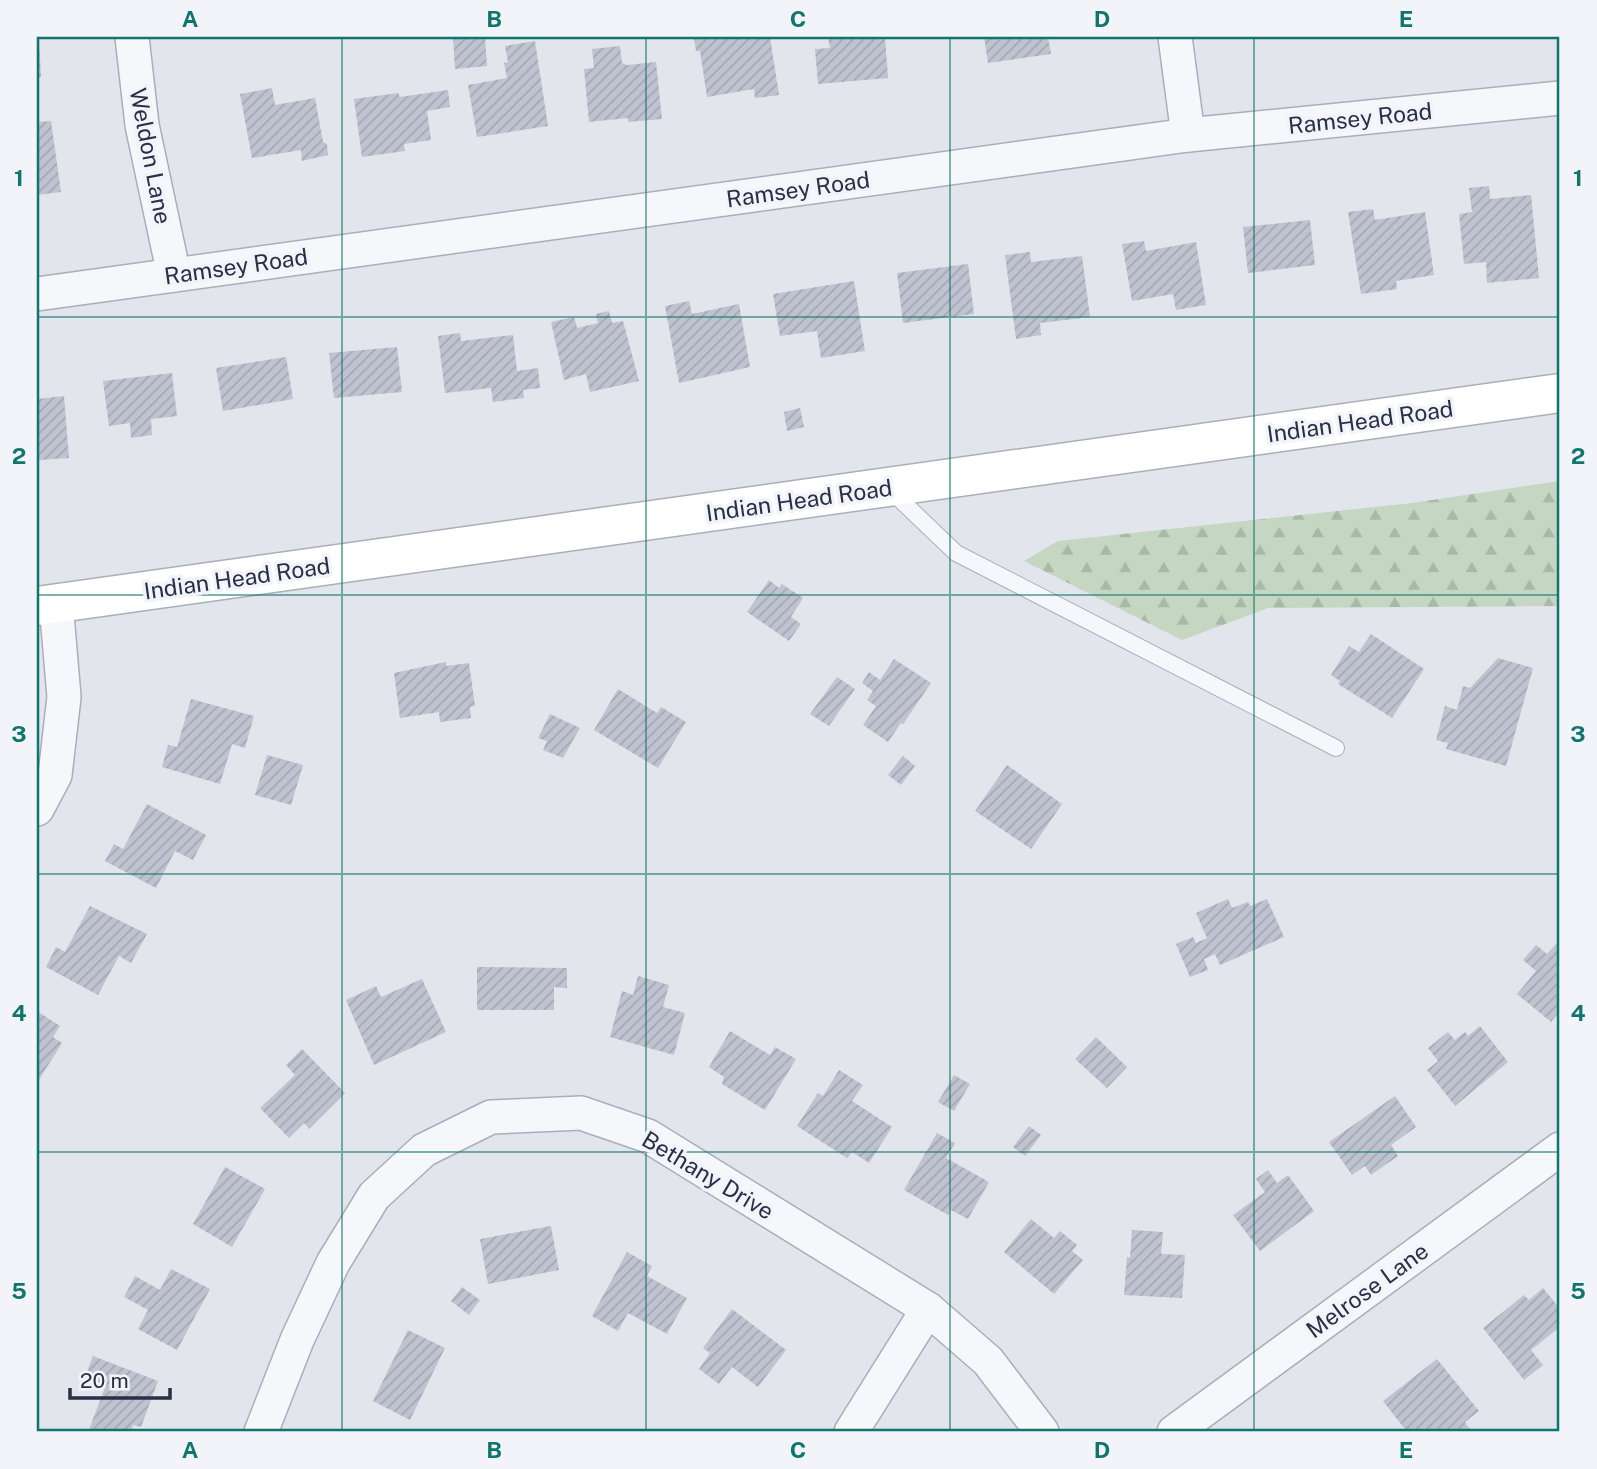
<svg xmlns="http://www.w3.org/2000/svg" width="1597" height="1469" font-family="'Public Sans',sans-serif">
  <defs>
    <pattern id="forest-firs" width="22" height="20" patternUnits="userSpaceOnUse" patternTransform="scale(1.75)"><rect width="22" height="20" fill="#c5d7c2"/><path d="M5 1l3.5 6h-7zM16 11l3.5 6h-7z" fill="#a9b9a8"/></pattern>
    <pattern id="building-hatch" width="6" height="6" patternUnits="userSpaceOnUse" patternTransform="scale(1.75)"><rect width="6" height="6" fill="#bfc3d0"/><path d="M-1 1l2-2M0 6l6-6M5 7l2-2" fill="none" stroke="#a4a8b4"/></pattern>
  </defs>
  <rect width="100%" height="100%" fill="#e2e5ec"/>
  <path fill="url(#forest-firs)" d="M1560,481V606L1268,608L1182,640L1024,561L1058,541L1412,503Z"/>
  <g fill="url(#building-hatch)">
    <path d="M453,37H485L487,66L455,69Z"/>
    <path d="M694,37H770L779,95L755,98L754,89L707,97L700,51H696Z"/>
    <path d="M828,37H885L888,78L818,84L815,49L830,48Z"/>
    <path d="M984,37H1048L1051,54L988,63Z"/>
    <path d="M37,40H39L41,77L37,78Z"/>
    <path d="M535,41L548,126L477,137L468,85L507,78L504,63L508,62L505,46Z"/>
    <path d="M620,46L622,63L627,65L656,62L662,119L628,122V118L589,122L584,69L594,68L592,49Z"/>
    <path d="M272,88L275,105L315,98L323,142L327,144L328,155L302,161L301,150L252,158L240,94Z"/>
    <path d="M448,90L450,107L427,111L431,140L404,144L405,151L362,157L354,99L398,93L400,97Z"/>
    <path d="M51,121L61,192L37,195V122Z"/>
    <path d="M1489,186L1490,199L1531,195L1539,278L1487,283L1486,262L1464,264L1459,214L1472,212L1469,188Z"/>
    <path d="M1373,209L1375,220L1425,212L1434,275L1396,281L1397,289L1361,294L1348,212Z"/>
    <path d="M1310,220L1315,265L1248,273L1243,227Z"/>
    <path d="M1144,241L1146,251L1196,242L1206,305L1176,310L1173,294L1132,301L1122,244Z"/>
    <path d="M1030,252L1031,262L1082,256L1090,317L1040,323L1041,335L1016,339L1005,255Z"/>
    <path d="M968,264L974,314L903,323L897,273Z"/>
    <path d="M854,281L865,351L821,358L817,331L780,336L773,294Z"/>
    <path d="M689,301L692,314L739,304L750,367L679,383L665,306Z"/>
    <path d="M609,311L612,323L623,321L639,381L590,392L586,374L564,380L551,322L574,317L577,328L598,323L596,314Z"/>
    <path d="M460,333L461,341L513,335L517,371L538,368L540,388L523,390L524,398L493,402L491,388L445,393L438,336Z"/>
    <path d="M397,347L402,392L334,398L329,353Z"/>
    <path d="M286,357L293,399L223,411L216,368Z"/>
    <path d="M172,373L177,416L151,419L152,435L131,438L130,423L109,426L103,381Z"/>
    <path d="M64,396L69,458L39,460L37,399Z"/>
    <path d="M800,408L804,427L787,431L784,412Z"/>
    <path d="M769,580L779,588L782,584L803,598L791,617L801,624L789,641L747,612Z"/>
    <path d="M1371,634L1424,669L1392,718L1338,684L1340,681L1331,675L1349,646L1359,652Z"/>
    <path d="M1498,658L1533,668L1506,766L1446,749L1448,743L1436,740L1445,706L1457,710L1463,686L1470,688Z"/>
    <path d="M894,659L931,683L903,724L901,723L888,742L863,725L876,706L867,700L873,691L862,683L869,672L880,680Z"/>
    <path d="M446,662V666L469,663L475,706L470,707L471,718L440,722L439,712L400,718L394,673Z"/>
    <path d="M837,677L855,689L829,726L810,714Z"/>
    <path d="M618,689L657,713L661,707L686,722L658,768L594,730Z"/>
    <path d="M191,699L254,716L245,748L232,744L220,784L162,767L168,745L177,747Z"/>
    <path d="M550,714L580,728L563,758L543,750L547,741L538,738Z"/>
    <path d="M267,755L303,765L291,805L255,795Z"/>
    <path d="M903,756L915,766L901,785L888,775Z"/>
    <path d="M1007,765L1062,804L1031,849L975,811Z"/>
    <path d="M147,804L206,835L193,860L175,851L156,888L105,861L114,844L123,849Z"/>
    <path d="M1228,899L1232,908L1248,902L1250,906L1267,899L1284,937L1220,965L1215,954L1204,959L1208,970L1190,977L1176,944L1193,937L1196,943L1207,938L1196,913Z"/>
    <path d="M90,906L147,934L131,963L119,956L98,995L46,967L56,947L65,952Z"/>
    <path d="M1557,943L1560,946V1011L1551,1022L1517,994L1536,971L1523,960L1536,945L1547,954Z"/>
    <path d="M477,967L567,968V988L554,987V1010H477Z"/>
    <path d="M638,976L669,985L663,1007L685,1013L674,1055L610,1037L622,991L633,995Z"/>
    <path d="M422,979L446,1032L374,1065L346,1000L376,986L381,997Z"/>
    <path d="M37,1011L60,1026L53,1037L62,1043L37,1083Z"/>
    <path d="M1480,1026L1508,1062L1455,1106L1427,1070L1438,1061L1428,1048L1448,1032L1455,1040L1465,1032L1468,1036Z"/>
    <path d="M730,1031L770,1055L775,1047L796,1059L765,1110L722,1084L724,1077L709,1067Z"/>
    <path d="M1096,1037L1127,1067L1107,1088L1075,1059Z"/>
    <path d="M302,1049L345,1093L309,1129L304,1123L289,1138L260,1108L295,1075L286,1065Z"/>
    <path d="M839,1070L863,1085L852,1101L892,1127L869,1163L852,1152L847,1158L797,1126L818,1093L823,1096Z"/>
    <path d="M954,1075L970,1084L954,1111L938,1102Z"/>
    <path d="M1395,1096L1416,1127L1391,1145L1398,1156L1371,1175L1365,1166L1352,1175L1329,1142Z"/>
    <path d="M1029,1126L1041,1135L1025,1156L1013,1147Z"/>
    <path d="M937,1133L955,1143L946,1158L989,1182L968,1219L951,1210L948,1215L904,1190Z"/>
    <path d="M225,1167L265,1189L232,1247L193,1224Z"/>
    <path d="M1268,1170L1277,1183L1288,1175L1314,1211L1260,1251L1233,1215L1265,1192L1256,1179Z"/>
    <path d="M1031,1219L1054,1238L1060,1231L1077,1245L1072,1251L1083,1260L1054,1294L1004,1252Z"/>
    <path d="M551,1226L559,1270L488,1284L480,1239Z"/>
    <path d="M1132,1230L1163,1232L1161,1254L1185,1255L1182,1298L1124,1295L1127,1257L1130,1258Z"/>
    <path d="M627,1252L652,1266L647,1276L687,1298L667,1334L628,1313L618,1331L592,1316Z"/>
    <path d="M171,1269L210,1289L177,1350L138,1329L148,1310L124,1297L135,1276L160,1290Z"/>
    <path d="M462,1287L480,1300L469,1315L451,1301Z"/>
    <path d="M1543,1288L1560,1309V1327L1531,1350L1543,1365L1524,1380L1483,1328L1524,1295L1529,1300Z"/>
    <path d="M732,1309L786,1350L758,1387L732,1367L719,1384L699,1369L710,1353L703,1348Z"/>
    <path d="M408,1330L445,1348L410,1420L373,1401Z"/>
    <path d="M93,1356L158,1381L141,1427L133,1425L131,1432H88L106,1385L85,1377Z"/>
    <path d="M1437,1359L1479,1411L1465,1422L1472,1432H1407L1383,1401Z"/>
  </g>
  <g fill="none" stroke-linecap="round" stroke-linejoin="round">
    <defs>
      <path id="service" d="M889,489L956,553L1336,748"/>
      <g id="minor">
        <path d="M132,37L142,125L174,275"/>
        <path d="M1175,37L1188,135"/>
        <path d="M37,294L1188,135L1560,98"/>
        <path d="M37,809L55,775L64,697L56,603"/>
        <path d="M261,1432L297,1340L333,1263L374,1196L424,1150L491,1117L581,1113L648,1136L928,1309L988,1361L1042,1432"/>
        <path d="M851,1432L928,1309"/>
        <path d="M1174,1432L1560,1149"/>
      </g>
      <path id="secondary" d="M37,606L1560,393"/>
    </defs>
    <use href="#service" stroke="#aaaeba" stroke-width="18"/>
    <use href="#minor" stroke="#aaaeba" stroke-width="36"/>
    <use href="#secondary" stroke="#aaaeba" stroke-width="41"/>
    <use href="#service" stroke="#f6f7fa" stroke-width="16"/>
    <use href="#minor" stroke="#f6f7fa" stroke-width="33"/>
    <use href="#secondary" stroke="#fff" stroke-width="38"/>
  </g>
  <path fill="none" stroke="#0f766e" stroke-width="2" stroke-opacity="0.55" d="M342,37V1432M646,37V1432M950,37V1432M1254,37V1432M37,317H1560M37,595H1560M37,874H1560M37,1152H1560"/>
  <g text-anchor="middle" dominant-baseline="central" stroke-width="7" stroke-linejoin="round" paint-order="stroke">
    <g font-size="23" fill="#282f46" stroke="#f2f4f9">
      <text transform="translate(1360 118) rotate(-6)">Ramsey Road</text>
      <text transform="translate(151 156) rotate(79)">Weldon Lane</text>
      <text transform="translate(798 189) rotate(-8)">Ramsey Road</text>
      <text transform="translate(236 266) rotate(-8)">Ramsey Road</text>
      <text transform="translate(1360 421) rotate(-8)">Indian Head Road</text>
      <text transform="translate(799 500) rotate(-8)">Indian Head Road</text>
      <text transform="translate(237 578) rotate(-8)">Indian Head Road</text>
      <text transform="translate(708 1175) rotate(31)">Bethany Drive</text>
      <text transform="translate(1367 1290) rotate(-36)">Melrose Lane</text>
    </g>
  </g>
  <rect width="1597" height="1469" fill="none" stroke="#f2f4f9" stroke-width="77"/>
  <path d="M70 1388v10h100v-10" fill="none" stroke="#282f46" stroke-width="3.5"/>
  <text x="80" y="1388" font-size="21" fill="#282f46" stroke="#f2f4f9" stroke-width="5" paint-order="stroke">20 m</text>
  <rect x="38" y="38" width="1520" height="1392" fill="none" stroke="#0f766e" stroke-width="2.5"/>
  <g font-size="23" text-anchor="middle" font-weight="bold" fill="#0f766e">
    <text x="190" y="27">A</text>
    <text x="494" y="27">B</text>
    <text x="798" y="27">C</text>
    <text x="1102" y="27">D</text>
    <text x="1406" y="27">E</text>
    <text x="19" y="186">1</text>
    <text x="1578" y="186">1</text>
    <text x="19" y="464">2</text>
    <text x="1578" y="464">2</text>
    <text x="19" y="742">3</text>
    <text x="1578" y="742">3</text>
    <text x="19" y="1021">4</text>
    <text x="1578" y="1021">4</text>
    <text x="19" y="1299">5</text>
    <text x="1578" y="1299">5</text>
    <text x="190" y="1458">A</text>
    <text x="494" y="1458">B</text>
    <text x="798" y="1458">C</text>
    <text x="1102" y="1458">D</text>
    <text x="1406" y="1458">E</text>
  </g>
</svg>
